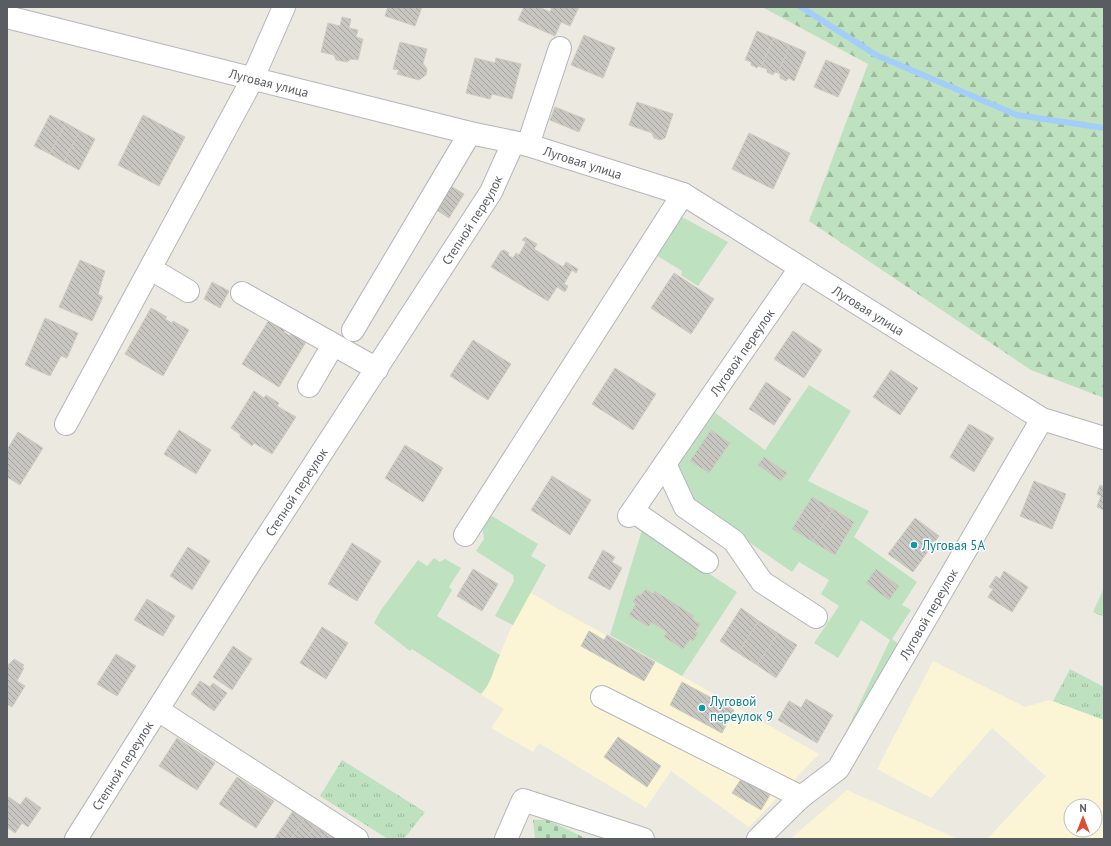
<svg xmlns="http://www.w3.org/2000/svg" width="1111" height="846" font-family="'PT Sans',sans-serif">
  <defs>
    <pattern id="grass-tufts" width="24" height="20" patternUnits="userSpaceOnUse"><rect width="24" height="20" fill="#bee2c0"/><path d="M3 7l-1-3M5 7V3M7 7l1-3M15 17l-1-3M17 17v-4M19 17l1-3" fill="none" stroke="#9dba9f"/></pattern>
    <pattern id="forest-firs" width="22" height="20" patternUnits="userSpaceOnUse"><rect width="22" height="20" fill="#bee2c0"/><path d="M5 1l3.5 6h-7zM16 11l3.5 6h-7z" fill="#9dba9f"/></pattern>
    <pattern id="cemetery-stones" width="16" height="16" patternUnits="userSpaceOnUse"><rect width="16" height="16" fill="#bee2c0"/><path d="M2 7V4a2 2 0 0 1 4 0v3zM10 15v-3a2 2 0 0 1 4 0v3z" fill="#9dba9f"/></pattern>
    <pattern id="building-back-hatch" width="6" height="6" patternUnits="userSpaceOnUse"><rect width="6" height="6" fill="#c8c6c0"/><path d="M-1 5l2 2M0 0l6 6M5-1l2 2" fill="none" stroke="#a5a49f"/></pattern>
  </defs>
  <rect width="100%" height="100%" fill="#ebe9e0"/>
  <g fill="#fbf5d5" fill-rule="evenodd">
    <path d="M530,592L558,609L682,676L819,754L749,827L671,771L646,808L539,743L533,752L491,728L504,709L480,694L492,677L495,666L510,630Z"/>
    <path d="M933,661L1025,707L1049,700L1104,720V839H987L1046,776L992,728L931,798L877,769ZM1071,806H1095V830H1071Z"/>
    <path d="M847,790L958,839H790Z"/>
  </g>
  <g fill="url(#grass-tufts)">
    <path d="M1104,588V617L1093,612Z"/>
    <path d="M1070,669L1104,687V720L1053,701Z"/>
    <path d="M342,760L425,812L404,839H388L320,796Z"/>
  </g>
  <path fill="url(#forest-firs)" d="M762,7H1104V398L1031,370L809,221L868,64Z"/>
  <path fill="url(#cemetery-stones)" d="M533,820H548L587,839H535Z"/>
  <g fill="#bee2c0">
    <path d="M682,217L728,242L698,286L681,275L682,271L651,252L673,218Z"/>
    <path d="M809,385L851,411L808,481L869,511L854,537L917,582L902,605L911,610L892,639L899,644L832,761L890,640L861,620L838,658L814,643L839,606L821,594L829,580L799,562L792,572L688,500L670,466L710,409L765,450Z"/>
    <path d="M487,513L538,544L531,556L546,565L513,625L495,616L514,581L513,575L476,551L484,539L482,523Z"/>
    <path d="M642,530L737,592L682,676L610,635Z"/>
    <path d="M434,558L440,562L445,559L461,568L449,587L452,590L437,616L500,655C493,668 492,683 481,694L412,649L410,651L374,623L381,610L418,560L427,566Z"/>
  </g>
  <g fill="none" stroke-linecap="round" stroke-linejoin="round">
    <path stroke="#a2cef9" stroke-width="6" d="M801,7L876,55L1017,115L1104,128"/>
  </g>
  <g fill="url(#building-back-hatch)" stroke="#cfcbbf">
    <path d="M388,7H422L415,26L385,16Z"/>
    <path d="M524,7H539L550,12L552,7H579L570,26L561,22L555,36L518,20Z"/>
    <path d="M342,17L351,19L349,28L358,30L356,37L363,39L358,60L351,59L347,62L336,60L334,55L321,52L328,23L340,26Z"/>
    <path d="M757,31L774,38L761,67L759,66L757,68L751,65V62L745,60Z"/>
    <path d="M584,35L615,48L603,78L571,65Z"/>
    <path d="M774,38L790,45L778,73L775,72L773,75L767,72V69L761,67Z"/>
    <path d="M400,42L427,49L423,63L427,69L426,75L419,80L397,74L399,70L393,69Z"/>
    <path d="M790,45L806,52L794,81L789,78L786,81L780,78V74L778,73Z"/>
    <path d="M475,58L495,63L496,58L521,64L512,99L492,94L490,99L466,93Z"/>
    <path d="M826,60L850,70L838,97L814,87Z"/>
    <path d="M637,102L673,114L665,138L660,140L654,138L652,133L629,125Z"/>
    <path d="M555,107L585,119L579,132L550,120Z"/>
    <path d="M50,115L66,123L50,154L34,146Z"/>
    <path d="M143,115L185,137L159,186L118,165Z"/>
    <path d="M66,123L80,131L64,162L50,154Z"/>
    <path d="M80,131L95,139L79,170L64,162Z"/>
    <path d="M749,133L790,153L773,189L732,169Z"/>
    <path d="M449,185L464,194L449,218L435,209Z"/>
    <path d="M525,237L537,244L534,249L563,267L566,262L578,269L576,273L572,270L564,284L568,286L565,292L557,287L548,301L491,267L501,251L504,250L509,253L508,255L513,258L516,253L519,255L526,242L522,240Z"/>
    <path d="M80,260L105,271L98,294L103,297L92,321L59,307Z"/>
    <path d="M674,273L714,299L691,334L651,308Z"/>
    <path d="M212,282L229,291L220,308L204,299Z"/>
    <path d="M151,308L167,317L165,319L172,323L173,321L189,330L163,376L125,354Z"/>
    <path d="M45,318L78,333L67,358L61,356L50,376L25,365Z"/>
    <path d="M269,320L285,329L284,332L290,336L291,333L306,342L279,387L242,364Z"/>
    <path d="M793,331L822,350L804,378L774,359Z"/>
    <path d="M473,340L511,364L488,400L450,376Z"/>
    <path d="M615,368L656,394L633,430L592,404Z"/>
    <path d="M891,370L918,388L900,415L873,397Z"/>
    <path d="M766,382L791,399L774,425L749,409Z"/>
    <path d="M254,391L264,398L266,395L279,403L277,406L296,417L272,454L254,443L252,446L240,437L241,435L231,428Z"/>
    <path d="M969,424L994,438L974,472L950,457Z"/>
    <path d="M179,430L211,450L196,474L164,454Z"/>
    <path d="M711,430L730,443L709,473L690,461Z"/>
    <path d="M18,432L43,448L20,485L7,477V450Z"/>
    <path d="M405,445L443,468L423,502L385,478Z"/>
    <path d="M764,457L787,473L781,481L758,465Z"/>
    <path d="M552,476L591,500L570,535L531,510Z"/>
    <path d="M1034,481L1066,494L1052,529L1020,516Z"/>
    <path d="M1100,485L1104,487V510L1097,507L1101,496L1097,494Z"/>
    <path d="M812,497L833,509L813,542L792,529Z"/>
    <path d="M833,509L854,522L835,555L813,542Z"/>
    <path d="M915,518L939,536L913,572L888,554Z"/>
    <path d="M352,543L381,561L357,601L328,584Z"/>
    <path d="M188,547L210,561L192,590L170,576Z"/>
    <path d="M603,550L615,557L612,562L622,568L610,590L588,578Z"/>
    <path d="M473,569L498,584L482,611L457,596Z"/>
    <path d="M876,569L899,586L889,600L866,583Z"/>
    <path d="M1004,571L1028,587L1012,612L988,597L993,589L989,587L996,576L1000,579Z"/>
    <path d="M646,589L653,594L655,591L694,616L692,619L700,624L695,632L698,633L693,641L690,639L683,649L664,637L667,632L651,622L649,627L629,615L636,604L633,602L637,595L640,596Z"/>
    <path d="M147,599L175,616L163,636L134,620Z"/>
    <path d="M741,608L759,621L738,653L720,641Z"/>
    <path d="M759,621L778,633L757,665L738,653Z"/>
    <path d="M322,627L348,643L326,679L300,663Z"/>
    <path d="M589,631L604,640L607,635L655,662L644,681L581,646Z"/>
    <path d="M778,633L797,645L776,678L757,665Z"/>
    <path d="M233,646L252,659L232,690L213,677Z"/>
    <path d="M116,654L136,666L117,696L97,684Z"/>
    <path d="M14,659L24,665L22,667L24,668L17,681L25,686L12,707L7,704V666Z"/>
    <path d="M200,681L210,687L213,683L227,693L214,711L191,694Z"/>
    <path d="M682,682L734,710L722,733L670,705Z"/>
    <path d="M806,699L833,715L817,743L778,720L789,701L801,708Z"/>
    <path d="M618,737L661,766L647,787L604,757Z"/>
    <path d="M177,738L215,763L197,790L159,766Z"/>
    <path d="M237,777L274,801L256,828L219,804Z"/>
    <path d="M741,779L770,795L761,810L732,793Z"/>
    <path d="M9,797L20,805L26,797L41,808L28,827L22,823L15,833L7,827V800Z"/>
    <path d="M293,811L304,819L291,839H277L275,838Z"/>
    <path d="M304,819L315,826L306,839H291Z"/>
    <path d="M315,826L325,833L321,839H306Z"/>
    <path d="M325,833L335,839H321Z"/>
  </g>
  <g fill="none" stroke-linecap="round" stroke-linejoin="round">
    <defs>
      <g id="minor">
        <path id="s1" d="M7,17L470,133L528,145L683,194L1042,419L1104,438"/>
        <path d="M528,145L560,48"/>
        <path d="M151,269L188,291"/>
        <path d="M242,293L377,369"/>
        <path d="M353,330L470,133"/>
        <path d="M309,386L333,345"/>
        <path d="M66,424L252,80L284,7"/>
        <path d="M665,464L685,507L734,541L762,582L816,617"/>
        <path d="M633,511L707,562"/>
        <path id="s2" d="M629,516L800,268"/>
        <path d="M465,535L683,194"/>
        <path d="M602,697L801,797"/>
        <path d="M158,710L357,839"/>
        <path id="s3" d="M76,839L250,563L491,192L513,143"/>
        <path d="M506,839L523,800L643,839"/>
        <path id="s4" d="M758,839L801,797L838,769L1042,419"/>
      </g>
    </defs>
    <use href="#minor" stroke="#b3b6ba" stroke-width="24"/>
    <use href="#minor" stroke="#fff" stroke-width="22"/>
  </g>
  <g fill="#0f9aa8" stroke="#fff" stroke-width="1.5">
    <circle cx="914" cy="545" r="4"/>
    <circle cx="702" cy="708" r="4"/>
  </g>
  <g text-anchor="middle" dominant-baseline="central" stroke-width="3" stroke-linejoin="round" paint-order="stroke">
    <g font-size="13" fill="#595c60" stroke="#fff">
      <text stroke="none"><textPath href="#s1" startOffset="270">Луговая улица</textPath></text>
      <text stroke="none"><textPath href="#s1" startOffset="594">Луговая улица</textPath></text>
      <text stroke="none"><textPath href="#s3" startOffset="735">Степной переулок</textPath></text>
      <text stroke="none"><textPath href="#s1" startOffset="918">Луговая улица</textPath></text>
      <text stroke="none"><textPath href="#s2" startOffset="199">Луговой переулок</textPath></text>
      <text stroke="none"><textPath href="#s3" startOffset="411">Степной переулок</textPath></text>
      <text stroke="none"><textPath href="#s4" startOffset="286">Луговой переулок</textPath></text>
      <text stroke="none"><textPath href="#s3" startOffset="87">Степной переулок</textPath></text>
    </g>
    <g font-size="13" fill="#0d838f" stroke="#fff" text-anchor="start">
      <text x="922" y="545">Луговая 5А</text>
      <text x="710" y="701">Луговой<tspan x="710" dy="15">переулок 9</tspan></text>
    </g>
  </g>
  <rect width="1111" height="846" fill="none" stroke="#595c60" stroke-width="16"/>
  <g transform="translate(1083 818)"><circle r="19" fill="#ffffff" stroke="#bdbebf"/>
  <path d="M0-3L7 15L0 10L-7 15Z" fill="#dd4c34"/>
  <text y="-6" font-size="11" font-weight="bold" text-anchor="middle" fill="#595c60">N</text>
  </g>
</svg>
